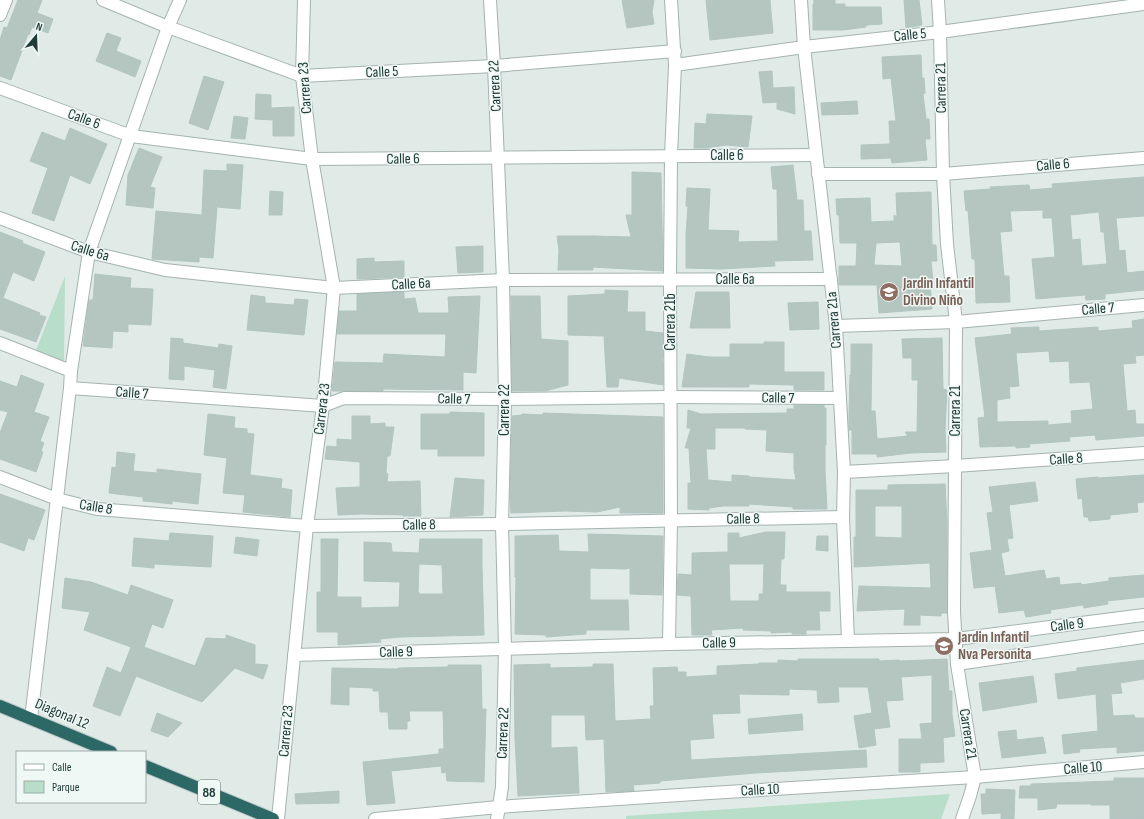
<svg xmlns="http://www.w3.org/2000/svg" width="1144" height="819" font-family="'Sofia Sans Condensed',sans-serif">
  <rect width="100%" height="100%" fill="#e0ebe8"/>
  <g fill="#b8ddc8">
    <path d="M65,276L64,365L35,353Z"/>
    <path d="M950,794L941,819H626V816Z"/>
  </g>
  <g fill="#b5c6c1" stroke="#b2c5c0" fill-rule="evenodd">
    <path d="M18,0H42L37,13L53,19L48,33L32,27L29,35L28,34L11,80L0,76V40L4,27L7,28Z"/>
    <path d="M622,0H654L652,12L654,24L627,28Z"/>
    <path d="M706,0H770L773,33L710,40Z"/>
    <path d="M814,0H835V4H845V7H881L882,24L866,25V27L843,30H813V4H814Z"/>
    <path d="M904,0H919L922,25L906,28Z"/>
    <path d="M107,33L121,38L116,51L141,61L135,77L96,61Z"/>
    <path d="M921,55L922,78H924L925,93L923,94L926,119H929L930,139H925L927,160L892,163L891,158L861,159V145L890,144L889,121H896L891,78L883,79L882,57Z"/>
    <path d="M772,71L773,88L794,87L795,114L777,109V102L763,103L759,72Z"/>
    <path d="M204,76L224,82L208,130L189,123Z"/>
    <path d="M256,94L271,95V108L294,107V136H273V120L255,119Z"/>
    <path d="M857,101L858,114L822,115L821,103Z"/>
    <path d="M707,114L752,116L748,147L726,145L707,148H694L695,123L706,124Z"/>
    <path d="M234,116L248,118L245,139L231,138Z"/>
    <path d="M70,128L107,144L90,184L70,175L54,221L32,213L48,168L30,161L42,132L65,141Z"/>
    <path d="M139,148L162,157L150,187L155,188L153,208L126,205L128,175Z"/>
    <path d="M227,164L243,165L240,209L217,207L213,258L199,257V262L152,259L156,211L202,215L204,170L227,171Z"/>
    <path d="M793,165L797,200H803L804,231H811L813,260L774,261L775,266L721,269L686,268V234L688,206H686L687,188L710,189L708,230L739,231L738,242L778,241L777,189H773L771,167Z"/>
    <path d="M632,172L661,173L663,271L593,267V270H558L559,250L557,236H594L631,237L626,215H632Z"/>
    <path d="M1144,177V216L1116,218L1119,251L1125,250L1127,273L1144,271V290L1105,294V299L1086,300L1085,295L1036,299L1032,259L1055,257L1052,218H1043V210L1010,211L1012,231L1000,232L1004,276H1009L1010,302L976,303L975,259H972L968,210L966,211L964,191L991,189L990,187L1029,185L1030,190L1053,188L1052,184ZM1099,212L1101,232H1104L1107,264L1082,266L1080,239L1072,240L1070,215Z"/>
    <path d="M270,191L283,192L282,215H269Z"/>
    <path d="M931,192L932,245H936L937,261H931L933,282L930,283L932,309L879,313L877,285H839V266H856L857,243H840L839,215H837L836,199L870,198L871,222L894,221V215L897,217L896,193ZM900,242L902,266L874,265L876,243Z"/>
    <path d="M0,232L23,241L22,243L45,252L34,281L13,272L3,298L40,313L39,315L46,317L36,342L0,329Z"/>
    <path d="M483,246V272L458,273L456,247Z"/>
    <path d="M374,258V262L404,261V277L357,279V259Z"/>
    <path d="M95,274L131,278L130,288L153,289L151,325L128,324V332L113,331L112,348L83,346L89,300H93Z"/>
    <path d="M605,290L628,291L627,312H645V331L663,333V356L662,360L663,365V385L619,378L618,387H607L604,336L568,335V296L605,294Z"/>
    <path d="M404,292V299L415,298L418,313H449L448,297L480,296L476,373L463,372V390L383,389V391H332L335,362L383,363L384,354L445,357L446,334H337L339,311H357V294Z"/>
    <path d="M696,292H729L730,328H690Z"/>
    <path d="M251,295L265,297V303L294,305L295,299L308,300L304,335L247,330Z"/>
    <path d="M511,296H540L541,339L568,341V385L545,391H512Z"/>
    <path d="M818,302L819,329L790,330L788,303Z"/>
    <path d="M1144,319V355L1135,356L1136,363L1123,364L1127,411L1135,410L1136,424H1144V436L1096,440L1095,435L1069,437L1070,441L1029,444L1030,447L1016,448V446L980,447L978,418L985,417L975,338L1012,334L1011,328L1039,327V331L1098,327V331L1133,328L1132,321ZM1049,351L1050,362L1069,361L1070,383L1090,382L1093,409L1071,411L1072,423L1048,425V421L997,422V400L1010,398L1009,387L1019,386L1016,353Z"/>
    <path d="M171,338L183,339V343L218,348L219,344L232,346L226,389L213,387L215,370L184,366V380L169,379Z"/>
    <path d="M942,338L943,389L947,390L945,430L946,452L911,453L877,457V454H852V430H849V414L850,375H851V344H872L871,411H875L877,439L908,436L905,432H917L918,380H912V358H903L902,339Z"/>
    <path d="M764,342H784V372H824V390H794V385L749,384V387H682L687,354L709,357H730V344H764Z"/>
    <path d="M21,375L44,384L34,412L49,417L40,441L44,443L41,451L43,452L36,472L0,459V433L8,412L0,410V381L17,387Z"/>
    <path d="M794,405H824V408H826V445H825V470L827,509H793V507L749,504V506H723L709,508V510L688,509V483H691L689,448H685L691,428H687L688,410L701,414L787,413V409H794ZM715,428H745V429L767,430L766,451L794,453V469L796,480L749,477V476L732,475V482L708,480L706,449H715Z"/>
    <path d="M450,412L484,413V456H438V449H421V414H450Z"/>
    <path d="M543,413L663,417V513H620V507L597,512L565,511L511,513L510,498L512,416L522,415V414L543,415Z"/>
    <path d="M208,414L235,417L234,428L247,429V433L254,434L250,475L282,479L281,488L292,490L290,517L243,512L245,495L223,493L227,458L204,455Z"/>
    <path d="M352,416H370V424L385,423V427H394L390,456H387L386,473L388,474L387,482L420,481L421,516H403V515L362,514L338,515L336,488L360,487V462L325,459L327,446L337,447V439L352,440Z"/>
    <path d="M117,452L135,454L133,471L157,473V469L201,474L198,504L172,501V504L154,502L143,501V497L109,493L112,467L116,468Z"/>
    <path d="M1144,475V502L1137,503L1138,512L1110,515V519L1089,521L1088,517H1084L1082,498L1078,499L1076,479L1098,477V478Z"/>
    <path d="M455,478L484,480L483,515L450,517Z"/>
    <path d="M1035,482L1038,501L1009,505L1013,538L1007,539L1009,551L1001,553L1005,576L1044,570L1046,579L1059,577L1060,585L1081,583V585L1109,581V578L1144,575V597L1107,601L1108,604L1084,608L1083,605L1050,610L1051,613L1026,617L1024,610L999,613L995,586L974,588L970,553L992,550L987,513L993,512L989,487Z"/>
    <path d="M945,484L947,523V613H941V616L920,615V625H904L905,609L857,611L859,586L931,588L930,563L854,567V537H856V490H888V485ZM875,506H902V538L875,537Z"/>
    <path d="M0,494L45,510L34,540L28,538L24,551L0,542Z"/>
    <path d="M766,532H785L784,559H781L780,585H786V592H830V611H819L820,630H806V634H792V632L771,633V631L743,630V628L711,630L712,635H692L691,596L677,595L678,574L692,575V553L728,552V533H739V538ZM729,564H764L763,594H759V601H730Z"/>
    <path d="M170,533L213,536L211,567L154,564V568L132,566L134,538L169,541Z"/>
    <path d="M588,534L663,536L662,595L630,594V568L625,569L590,568V600H628L629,630H586V634L546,637V635L515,634L516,577H515V536L558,535L559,551L589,552Z"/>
    <path d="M817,536H828V551L816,550Z"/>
    <path d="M236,537L259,540L257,556L234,553Z"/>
    <path d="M321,539H338L337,597H361V608L399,607L400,582L364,581V542L391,543L392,552L419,553L420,539H482V566L484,635L400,637L380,639L381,642L338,645V632H317V592H321ZM419,564L442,565L443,594H419V592H418Z"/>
    <path d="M65,578L91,582L128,595L131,585L173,600L163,628L152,624L144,647L195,666L206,638L226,639V635L255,645V664L268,665L263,679L235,668L202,702L136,676L120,716L93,706L107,667L121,673L131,647L84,630L90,612L62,608Z"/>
    <path d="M798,659H879V661L899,660L900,661L947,659L949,691H952V715L955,736L943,738L944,762L920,763V772H899V739H922L920,724L932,723V675L901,677L903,700L886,701L890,727L874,729L876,745L859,748L854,716L872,713L868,687H838L839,702L818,703L817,690L789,689V695L739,694L740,713L712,714L714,738L690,740L691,760L866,750L867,767L756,773L660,781V783L633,785L634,791L606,792L604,739L586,740L585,715H551V748L577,747L579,793L518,796L515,740L514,665L550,664V668L593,667V664H613L615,721L651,719L650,706H654L653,668L677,667L678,672H686V677L717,675V666L759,664V663H778V660L798,661Z"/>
    <path d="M1144,660V679L1120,683L1122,693L1111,694L1113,716L1134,715L1135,718H1144V751L1117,753V747L1079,749L1080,752L1064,754L1062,735L1098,731L1096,694L1058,699L1055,674L1077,671V668Z"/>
    <path d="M448,665H481L482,709H486L484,782L447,781L446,772L442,773L441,766L391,771L395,803L367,805L363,762L439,754V749H444L443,711H409L410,721H407V729H389L388,712H380L379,691H373V688L349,687V705L331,704L332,668L398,669V668L448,667Z"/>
    <path d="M1033,676L1037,702L983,711L979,683Z"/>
    <path d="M157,713L182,723L168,737L151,731Z"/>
    <path d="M802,714L803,730L749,734L748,719Z"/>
    <path d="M1016,730L1017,740L1043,737L1046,753L1002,758L998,732Z"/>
    <path d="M1114,778H1144V819H1110V805H1091V804H1057L1056,808L1038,810V798H1019L1020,786H1031V784L1114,781Z"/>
    <path d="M986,789L1015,790L1014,819H1001V813L982,814L981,794H986Z"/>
    <path d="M339,791V803L296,804L295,794Z"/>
  </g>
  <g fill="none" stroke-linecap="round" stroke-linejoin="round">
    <defs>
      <g id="minor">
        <path d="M103,0L168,27L302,76L494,66L675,51"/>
        <path d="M490,0L494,66L503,280L505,399L502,524L505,649L502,787L497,819"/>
        <path d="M801,0L804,47L836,326L844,472L843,517L848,641"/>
        <path d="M938,0L940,32L943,174L947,244L956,322L954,612L957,664L975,777L970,796L962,819"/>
        <path d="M0,15L6,0"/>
        <path d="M675,65L804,47L940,32L1144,4"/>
        <path d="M0,88L131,136L312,159L816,155"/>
        <path d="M818,174H943L1144,158"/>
        <path d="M0,218L89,252L165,270L334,288L503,280L831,279"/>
        <path d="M836,326L956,322L1144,305"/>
        <path d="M0,343L71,371"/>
        <path d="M70,388L323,406L344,398L505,399L670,397L840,398"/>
        <path d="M844,472L955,466L1144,453"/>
        <path d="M0,477L57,499L97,509L307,526L502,524L843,517"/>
        <path d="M669,644L671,521L670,279L671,156L675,65L671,0"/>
        <path d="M294,655L669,644L956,639L1144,615"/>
        <path d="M957,664L1144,637"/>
        <path d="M31,719L70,388L71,371L89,252L168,27L180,0"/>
        <path d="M278,819L307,526L323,406L334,288L312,159L302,76L304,0"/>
        <path d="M375,819L498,807L710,793L975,777L1144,762"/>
      </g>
      <g id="highway">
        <path d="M0,706L111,752"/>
        <path d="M145,766L273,819"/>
      </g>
    </defs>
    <use href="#minor" stroke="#a3b3b0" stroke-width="14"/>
    <use href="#highway" stroke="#c1c8c8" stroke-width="14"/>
    <use href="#minor" stroke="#fff" stroke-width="12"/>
    <use href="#highway" stroke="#2b6866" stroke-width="12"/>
  </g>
  <defs>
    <symbol id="school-disc" viewBox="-11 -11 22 22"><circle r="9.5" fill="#8d6e63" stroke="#f0f8f5"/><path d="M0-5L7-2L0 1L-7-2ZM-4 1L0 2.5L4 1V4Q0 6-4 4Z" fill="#fff"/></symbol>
  </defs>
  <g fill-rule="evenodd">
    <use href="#school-disc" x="878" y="281" width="22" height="22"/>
    <use href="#school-disc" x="933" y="635" width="22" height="22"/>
  </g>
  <g text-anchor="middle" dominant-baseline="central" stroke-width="3" stroke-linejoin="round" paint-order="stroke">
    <rect fill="#f0f8f5" stroke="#5e7471" stroke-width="1" x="198" y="780" width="22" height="24" rx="3"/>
    <g font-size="14" font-weight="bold" fill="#203c39">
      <text x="209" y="792">88</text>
    </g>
    <g font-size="15" fill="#203c39" stroke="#f0f8f5">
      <text transform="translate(910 35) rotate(-6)">Calle 5</text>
      <text transform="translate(382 72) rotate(-3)">Calle 5</text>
      <text transform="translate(495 86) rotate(-93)">Carrera 22</text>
      <text transform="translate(305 88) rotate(-94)">Carrera 23</text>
      <text transform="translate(941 88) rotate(-91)">Carrera 21</text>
      <text transform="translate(84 119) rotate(20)">Calle 6</text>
      <text x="727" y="155">Calle 6</text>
      <text transform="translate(403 159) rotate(-1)">Calle 6</text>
      <text transform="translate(1053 165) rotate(-5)">Calle 6</text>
      <text transform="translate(90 251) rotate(17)">Calle 6a</text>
      <text x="735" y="279">Calle 6a</text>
      <text transform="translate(411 284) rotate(-3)">Calle 6a</text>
      <text transform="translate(1098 309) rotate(-5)">Calle 7</text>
      <text transform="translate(834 320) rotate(-95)">Carrera 21a</text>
      <text transform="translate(670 322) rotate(-90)">Carrera 21b</text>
      <text transform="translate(132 393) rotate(4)">Calle 7</text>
      <text transform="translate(778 398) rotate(1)">Calle 7</text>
      <text transform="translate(454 399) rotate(1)">Calle 7</text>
      <text transform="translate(322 409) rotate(-83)">Carrera 23</text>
      <text transform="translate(504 410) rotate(-90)">Carrera 22</text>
      <text transform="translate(955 411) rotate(-90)">Carrera 21</text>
      <text transform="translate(1066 459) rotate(-4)">Calle 8</text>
      <text transform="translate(96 507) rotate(9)">Calle 8</text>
      <text transform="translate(743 519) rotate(-1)">Calle 8</text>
      <text transform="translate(419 525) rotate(-1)">Calle 8</text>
      <text transform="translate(1067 625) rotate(-7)">Calle 9</text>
      <text transform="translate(719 643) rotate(-1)">Calle 9</text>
      <text transform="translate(396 652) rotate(-2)">Calle 9</text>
      <text transform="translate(62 714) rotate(23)">Diagonal 12</text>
      <text transform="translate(286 731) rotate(-85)">Carrera 23</text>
      <text transform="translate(503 733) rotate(-88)">Carrera 22</text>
      <text transform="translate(968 734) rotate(81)">Carrera 21</text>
      <text transform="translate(1083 768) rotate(-5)">Calle 10</text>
      <text transform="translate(760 790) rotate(-3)">Calle 10</text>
    </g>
    <g font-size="15" font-weight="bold" fill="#785e54" stroke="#f0f8f5" text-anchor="start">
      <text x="903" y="283">Jardin Infantil<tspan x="903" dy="17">Divino Niño</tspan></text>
      <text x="958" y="637">Jardin Infantil<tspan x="958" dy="17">Nva Personita</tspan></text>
    </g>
  </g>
  <rect x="16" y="751" width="130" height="52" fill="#f0f8f5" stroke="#9dadaa"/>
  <rect x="24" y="764" width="20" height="6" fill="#ffffff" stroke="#9dadaa"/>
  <text x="52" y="771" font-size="12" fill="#203c39">Calle</text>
  <rect x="24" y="781" width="20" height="12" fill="#b8ddc8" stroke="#9dadaa"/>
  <text x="52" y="791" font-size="12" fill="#203c39">Parque</text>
  <g transform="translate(36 36) rotate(19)" stroke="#f0f8f5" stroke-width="3" paint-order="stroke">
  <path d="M0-3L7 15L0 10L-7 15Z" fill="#203c39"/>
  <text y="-6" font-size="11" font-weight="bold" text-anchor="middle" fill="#203c39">N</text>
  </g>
</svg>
